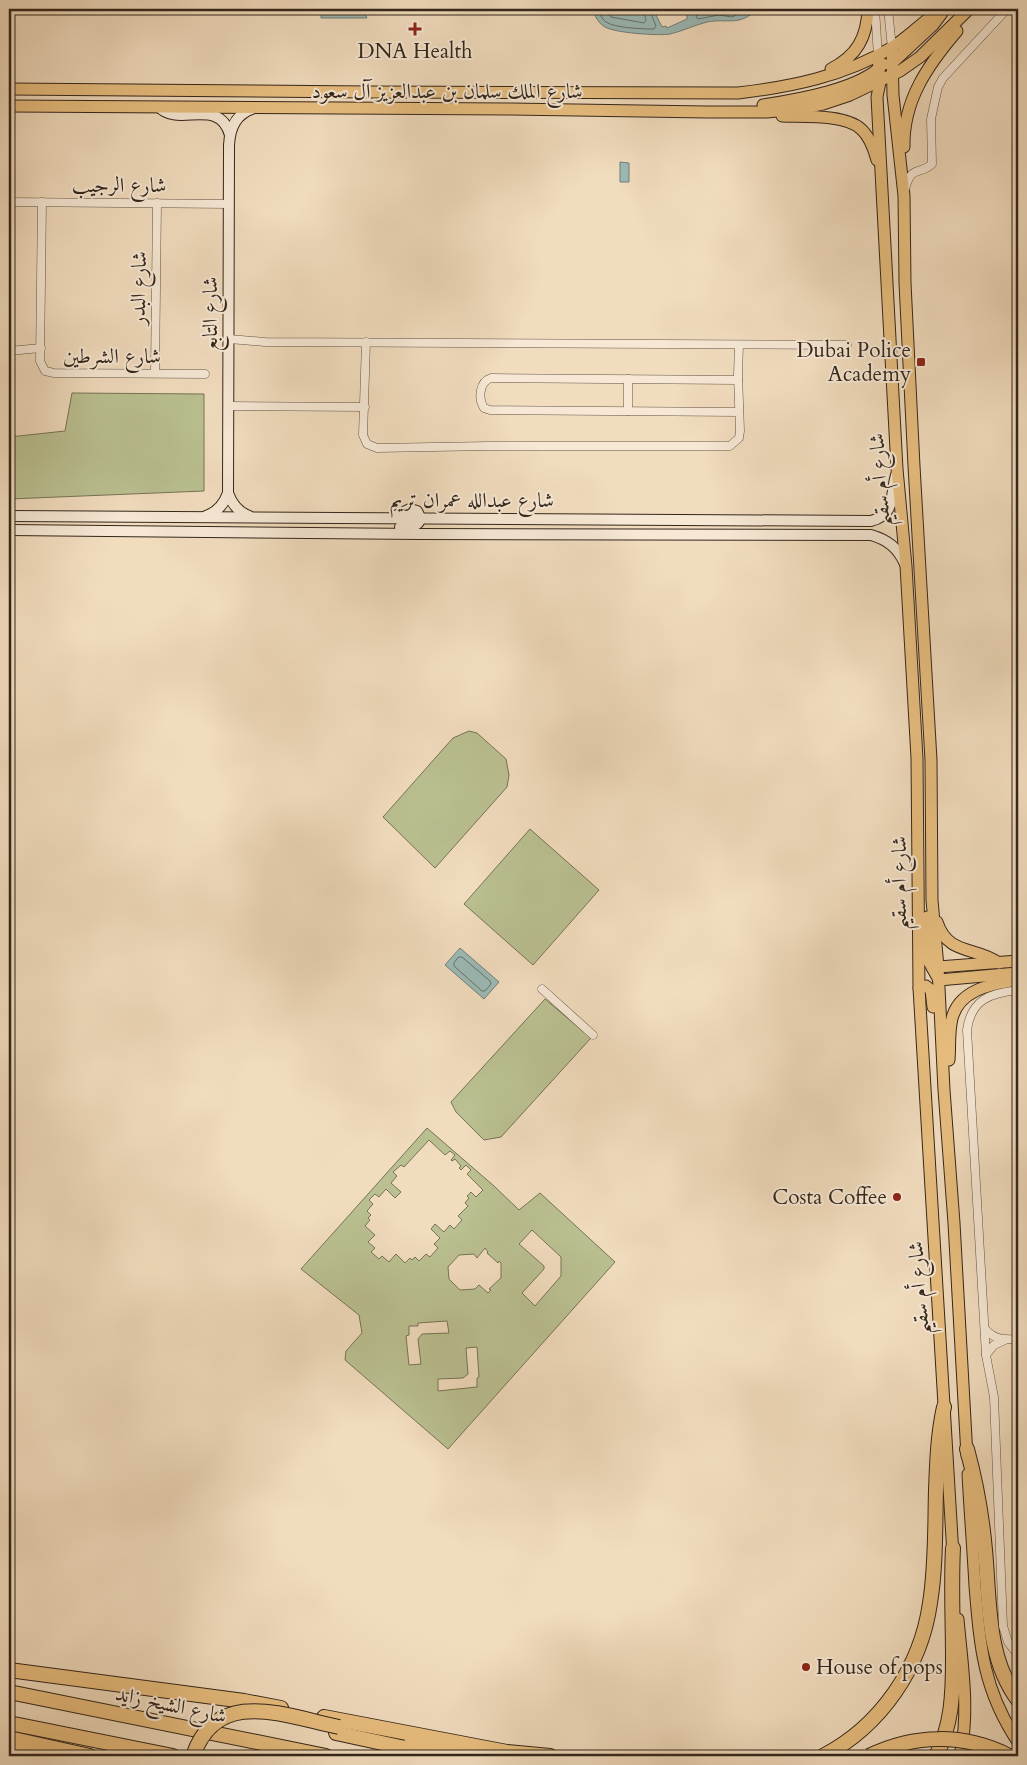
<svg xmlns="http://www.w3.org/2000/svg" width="1027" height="1765" font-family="Cardo,Amiri,serif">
  <rect width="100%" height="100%" fill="#f1dcbe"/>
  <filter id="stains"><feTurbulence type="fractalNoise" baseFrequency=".004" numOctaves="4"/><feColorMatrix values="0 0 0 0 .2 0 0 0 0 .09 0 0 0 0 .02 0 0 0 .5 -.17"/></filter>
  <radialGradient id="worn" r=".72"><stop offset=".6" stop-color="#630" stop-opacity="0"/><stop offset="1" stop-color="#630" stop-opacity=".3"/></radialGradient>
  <g fill="#bac091" stroke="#767356" fill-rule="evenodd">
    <path d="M72,393L204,394V491L9,499V437L65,431Z"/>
    <path d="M469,731L477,733L506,759L509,775L507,787L435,868L383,817L453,738Z"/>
    <path d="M530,829L599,890L533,965L464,904Z"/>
    <path d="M545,999L591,1038L501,1137L484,1140L456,1112L451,1102Z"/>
    <path d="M427,1128L494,1186L519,1210L540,1193L615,1262L448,1449L345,1360L346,1351L362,1333L359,1315L301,1269ZM429,1140L445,1155L450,1151L455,1155L451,1160L452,1161L455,1159L461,1166L459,1168L461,1170L466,1165L471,1170L467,1174L483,1190L476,1197L471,1192L467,1196L469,1198L465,1203L468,1206L458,1216L462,1220L454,1229L450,1225L444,1232L435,1224L431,1229L440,1238L434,1244L438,1248L430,1257L426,1254L419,1261L415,1257L412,1260L410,1258L405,1263L396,1254L389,1262L382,1256L379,1259L371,1252L375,1248L368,1242L375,1235L365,1226L370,1220L368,1218L371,1215L367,1211L373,1204L369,1200L375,1194L379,1197L386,1189L395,1198L401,1192L391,1183L397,1176L393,1172L401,1165L404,1167ZM532,1230L561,1257V1276L535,1306L522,1293L544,1269V1266L519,1244ZM485,1248L488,1252L487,1253L498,1263L499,1261L501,1263V1278L489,1289L491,1290L488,1293L479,1285L475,1289L460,1290L449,1279L448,1267L459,1255L474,1254L477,1258ZM447,1321L449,1333L422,1334L418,1339L421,1364L409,1365L406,1336L409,1335V1326H418V1323ZM477,1347L479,1377L477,1378V1387L438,1391V1379L463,1378L468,1374L466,1348Z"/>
  </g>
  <g fill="#9bbab7" stroke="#717f79">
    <path d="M321,9H363L367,18H321Z"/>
    <path d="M592,9H610L612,11L619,9H653L662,27L666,26L667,28L687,19V13L703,9H730V10L757,9C740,27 727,18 707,22C695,25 683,31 670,34C659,36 615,33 605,27C598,23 595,16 592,9Z"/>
    <path d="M620,162L629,163V182H620Z"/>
    <path d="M460,948L499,982L484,999L445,965Z"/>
  </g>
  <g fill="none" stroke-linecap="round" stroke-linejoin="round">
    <g stroke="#677069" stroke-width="1">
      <path d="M598,9C600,14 601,18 606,22C615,28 643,29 654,29L656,26L649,9"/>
      <path d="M604,9L611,17L644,23L646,20L643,9"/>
      <path d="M699,9L696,17L698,19L719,15L732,17L750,9"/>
      <path d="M459,957H462L490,981L491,984L485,991H482L454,966V963Z"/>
    </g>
    <defs>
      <g id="street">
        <path d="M875,9L878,56"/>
        <path d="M888,9L892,48"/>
        <path d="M905,190C911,164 919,176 932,164L931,119L938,87L943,78L1007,9"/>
        <path d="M9,202L229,204"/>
        <path d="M42,202L40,361L45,371L54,373L205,374"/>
        <path d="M229,339L265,342L847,345"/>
        <path d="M366,342L363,435L367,444L377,448L489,446H730L739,438L740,431L738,375L739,345"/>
        <path d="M9,351L41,348"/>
        <path d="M155,373L157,203"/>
        <path d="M738,380L491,378C479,382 478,399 484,408L490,410L739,412"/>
        <path d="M229,406L365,407"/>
        <path d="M628,411V379"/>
        <path d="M542,989L593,1035"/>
        <path d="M1018,990C991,993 971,999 967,1030L986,1355L994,1397L1003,1626L1008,1642L1018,1655"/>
        <path d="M985,1329C995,1340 1004,1340 1018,1339"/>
        <path d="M986,1355L994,1345L1005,1340"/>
      </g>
      <g id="secondary">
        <path d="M159,107C178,128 219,96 230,135"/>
        <path d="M9,516L871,521C896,514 890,496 896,475"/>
        <path d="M206,516C218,512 224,504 228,493"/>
        <path d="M249,516C238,512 232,504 228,493L229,145C230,127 236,114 254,108"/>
        <path d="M391,518L410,509L417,511C426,526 411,527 400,527"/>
        <path d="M9,530L419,534L871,535C888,540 898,548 905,564"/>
      </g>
      <g id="primary">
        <path d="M892,48L893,95L904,196L905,283L914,466L931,760L932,900L938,967L944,1090L954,1223L967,1456"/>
        <path d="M878,56L880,82L877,97L897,469L906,566L917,758L919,988L953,1555"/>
        <path d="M890,65L933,25L942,13"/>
        <path d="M831,69C857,56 867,37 868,9"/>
        <path d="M9,89L370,92L738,93C790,87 845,76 891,48C909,37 924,20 942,9"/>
        <path d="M763,105C795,100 862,89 883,64"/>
        <path d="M9,106L510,109L707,112H767L798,109L823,104L850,95L900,71L920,57L969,9"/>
        <path d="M782,116C803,117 845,114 861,129C870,137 874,149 877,160"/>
        <path d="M904,147C903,100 928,65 957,31"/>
        <path d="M927,917L928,960L938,978"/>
        <path d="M937,922C948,956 976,946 999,963"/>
        <path d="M933,969L938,967L1018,961"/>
        <path d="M939,980L1017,973"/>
        <path d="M919,988L926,986L931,990L933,1007"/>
        <path d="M949,1060C950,1048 949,1036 951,1024C955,990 991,984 1018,980"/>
        <path d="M968,1474C970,1512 973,1549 975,1586C980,1646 983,1690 1018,1742"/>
        <path d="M958,1619C962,1665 970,1711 960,1756"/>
      </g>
      <g id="highway">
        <path d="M967,1449C976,1482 982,1516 985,1550C990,1601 986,1657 1018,1700"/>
        <path d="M9,1670L244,1701L281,1708"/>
        <path d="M9,1692L326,1756"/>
        <path d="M324,1717L507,1752L550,1756"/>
        <path d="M9,1723L173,1756"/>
        <path d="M336,1733L419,1751"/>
        <path d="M9,1738L90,1756"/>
        <path d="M411,1743L469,1756"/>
        <path d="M9,1748L45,1756"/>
        <path d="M823,1756C881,1726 921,1667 930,1603C936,1566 935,1527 936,1490C937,1462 938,1434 944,1407"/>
        <path d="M936,1756C952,1725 953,1694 953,1659C953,1622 951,1585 953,1548"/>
      </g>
    </defs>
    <use href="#street" stroke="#625444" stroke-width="9"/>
    <use href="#secondary" stroke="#33261b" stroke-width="12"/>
    <use href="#primary" stroke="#33261b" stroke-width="13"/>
    <use href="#highway" stroke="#33261b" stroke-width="16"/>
    <use href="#street" stroke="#f6e8d5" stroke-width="8"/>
    <use href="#secondary" stroke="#f6e8d5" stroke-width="10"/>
    <use href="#primary" stroke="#e8be7f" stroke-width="11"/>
    <use href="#highway" stroke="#e8be7f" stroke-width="14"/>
    <defs>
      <g id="highway-bridge">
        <path d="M193,1756C217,1686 285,1716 339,1727"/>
        <path d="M869,1756C914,1734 964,1733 1009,1756"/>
      </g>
    </defs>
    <use href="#highway-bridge" stroke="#33261b" stroke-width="16" stroke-linecap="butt"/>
    <use href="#highway-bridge" stroke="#e8be7f" stroke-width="14"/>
  </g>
  <g fill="#8f2418" stroke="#f6e8d5" stroke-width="2">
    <path d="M412.5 21.5h5v5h5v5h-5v5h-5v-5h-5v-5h5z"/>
    <rect x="916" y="357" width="10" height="10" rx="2.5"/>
    <circle cx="897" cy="1197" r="5"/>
    <circle cx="806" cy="1667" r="5"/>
  </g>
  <g text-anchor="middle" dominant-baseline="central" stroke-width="4" stroke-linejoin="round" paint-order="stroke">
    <g font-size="21" fill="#33261b" stroke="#f6e8d5" text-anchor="end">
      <text x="415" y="51" text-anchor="middle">DNA Health</text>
      <text x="911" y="350">Dubai Police<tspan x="911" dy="24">Academy</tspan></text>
      <text x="887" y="1197">Costa Coffee</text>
      <text x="816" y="1667" text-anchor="start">House of pops</text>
    </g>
    <g font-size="21" fill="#33261b" stroke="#f6e8d5">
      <text x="447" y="91">شارع الملك سلمان بن عبدالعزيز آل سعود</text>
      <text x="119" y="185">شارع الرجيب</text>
      <text transform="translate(139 288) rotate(-89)">شارع البدر</text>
      <text transform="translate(210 314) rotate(-90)">شارع التابع</text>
      <text x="112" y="356">شارع الشرطين</text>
      <text transform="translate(880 480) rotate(-94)">شارع أم سقيم</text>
      <text x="472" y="500">شارع عبدالله عمران تريم</text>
      <text transform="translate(899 883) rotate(-90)">شارع أم سقيم</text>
      <text transform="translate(919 1288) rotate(-94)">شارع أم سقيم</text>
      <text transform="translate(171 1705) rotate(12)">شارع الشيخ زايد</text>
    </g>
  </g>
  <rect width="1027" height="1765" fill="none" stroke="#f1dcbe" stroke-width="30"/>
  <rect x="10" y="10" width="1007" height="1745" fill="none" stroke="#33261b" stroke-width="2.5"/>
  <rect x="15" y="15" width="997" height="1735" fill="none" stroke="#33261b"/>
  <rect width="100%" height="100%" filter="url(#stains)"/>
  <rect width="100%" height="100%" fill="url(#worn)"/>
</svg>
